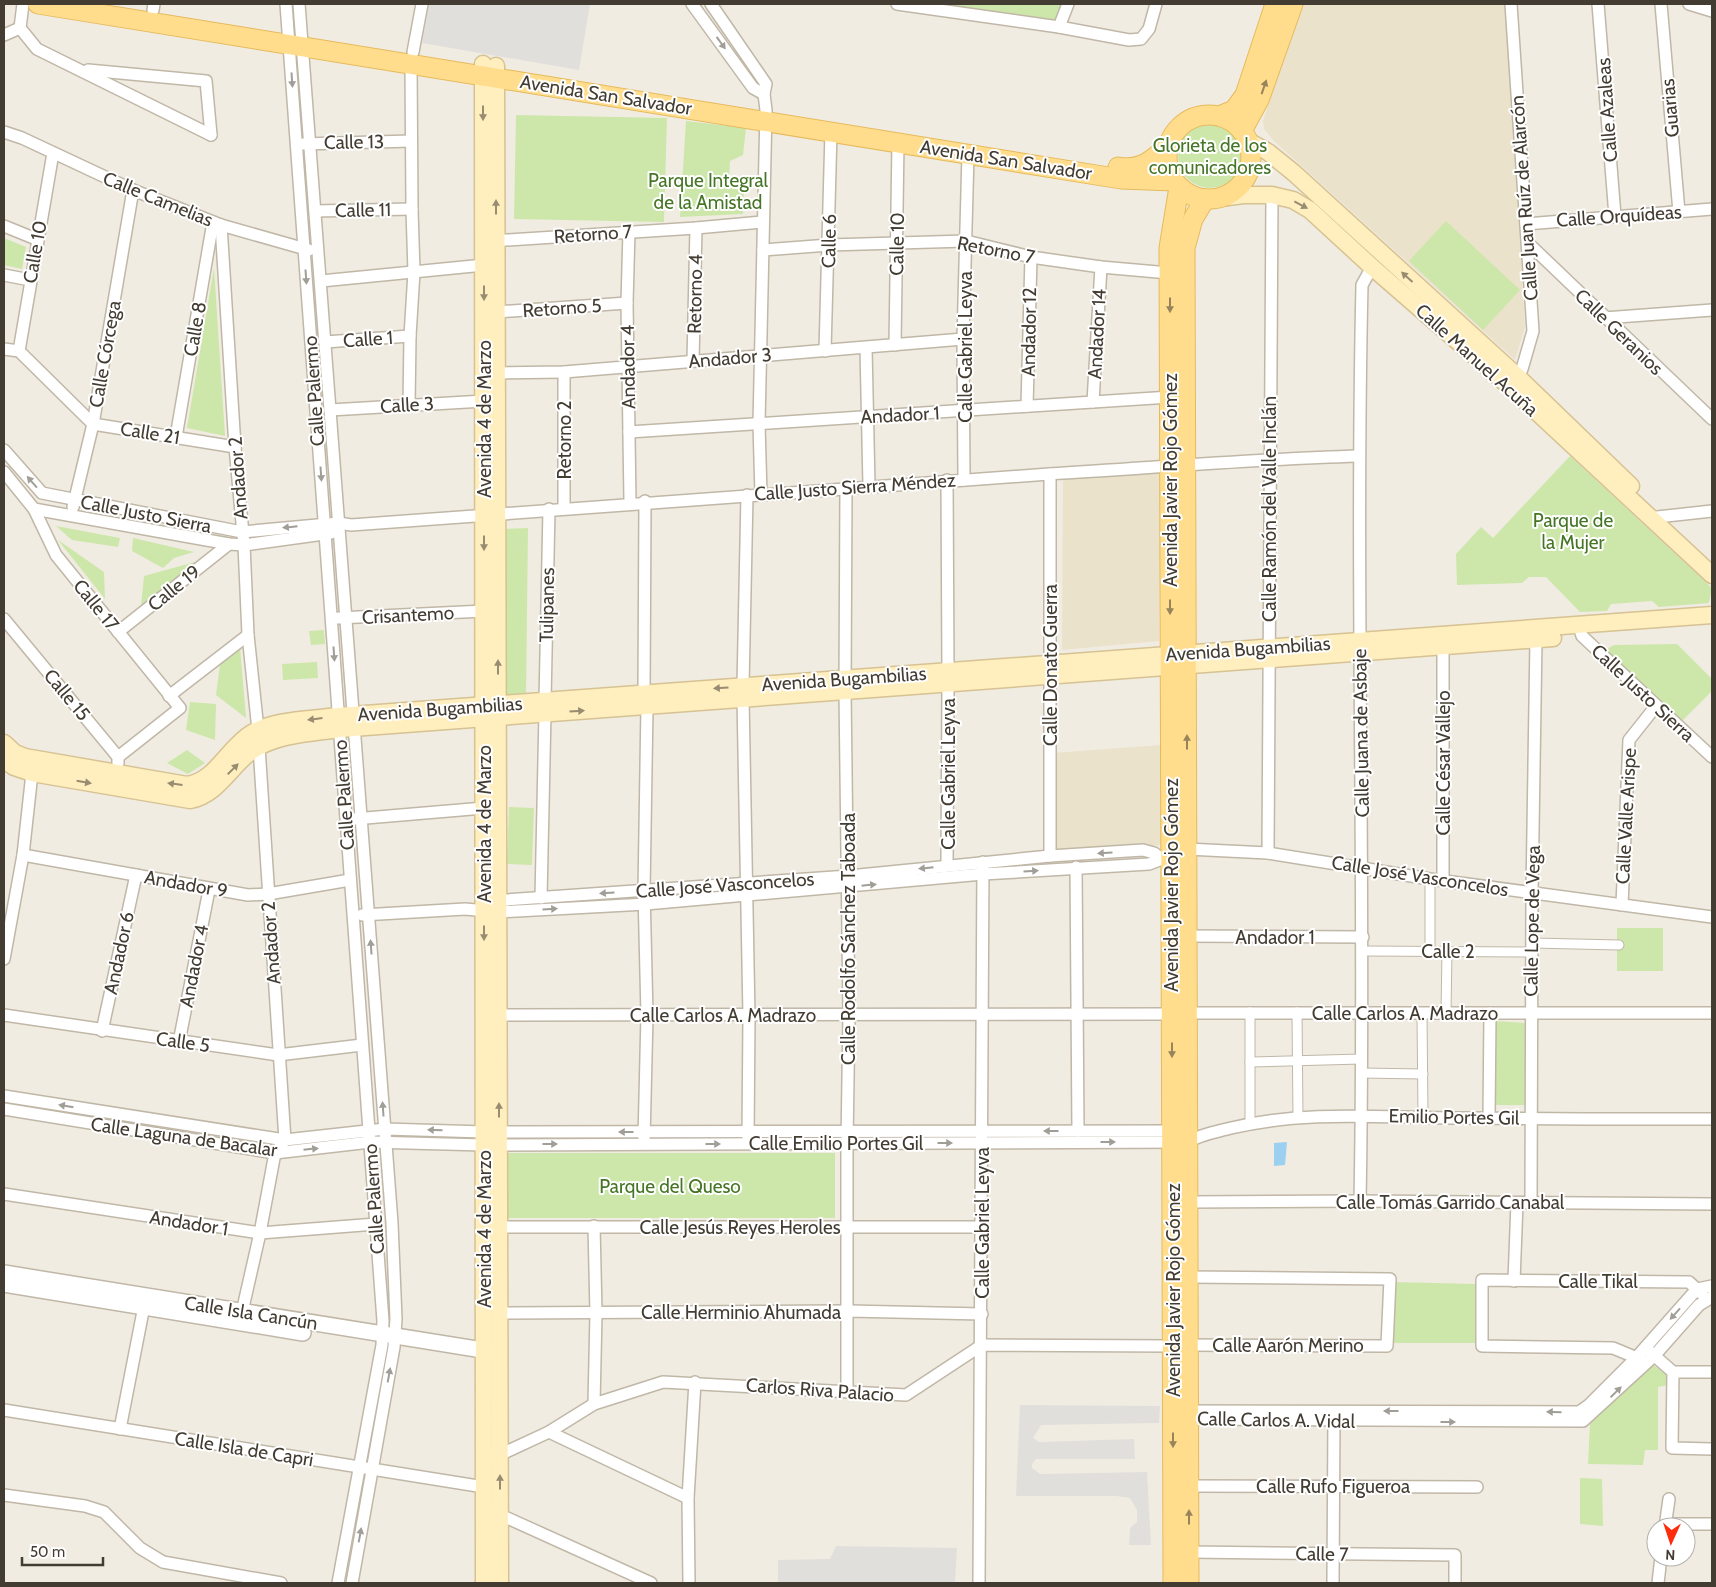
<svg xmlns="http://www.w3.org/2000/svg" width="1716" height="1587" font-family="Cabin,sans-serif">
  <rect width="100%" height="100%" fill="#f1ece2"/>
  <g fill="#ebe2cb">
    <path d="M1302,4H1505L1525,327L1515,360L1274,141L1264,129L1263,121Z"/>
    <path d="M1161,471L1159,641L1062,650L1063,479Z"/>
    <path d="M1160,745L1161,845L1054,851L1053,753Z"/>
  </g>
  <g fill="#cce7a9">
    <path d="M934,4H1063L1057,23Z"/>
    <path d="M516,115L667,118L664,222L514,219Z"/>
    <path d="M686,121L746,128L743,155L730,161L729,179L744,190L743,214L680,217Z"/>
    <circle cx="1210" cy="156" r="32"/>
    <path d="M1446,221L1520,290L1483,330L1409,261Z"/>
    <path d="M4,238L26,247L22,269L4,265Z"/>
    <path d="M214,268L225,436L187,428Z"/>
    <path d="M1570,456L1712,588L1709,603L1659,607L1652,601L1611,604L1607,611L1580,612L1546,577H1529L1522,583L1457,585L1456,554L1481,527L1493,538Z"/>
    <path d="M56,526L120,538L118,547L72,540Z"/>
    <path d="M528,528L526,696L501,697V529Z"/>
    <path d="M133,538L194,552L174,558L163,568L132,551Z"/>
    <path d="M58,540L104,572L105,599Z"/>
    <path d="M195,562L197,563L141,606L144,576Z"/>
    <path d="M324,630L325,644L311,645L309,631Z"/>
    <path d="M1677,644L1712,679V691L1680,723L1605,650L1614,645Z"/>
    <path d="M240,647L246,718L216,695L220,664Z"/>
    <path d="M317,662L318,678L283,680L282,664Z"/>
    <path d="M190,702L216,704L215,740L186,730Z"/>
    <path d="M187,750L205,763L188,774L167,763Z"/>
    <path d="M509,807L534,808L532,865L507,864Z"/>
    <rect x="1617" y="928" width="46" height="43"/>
    <path d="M1495,1021L1526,1023L1528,1105H1495Z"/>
    <path d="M506,1153H835V1218H504Z"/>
    <path d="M1393,1282L1476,1284L1478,1343H1393Z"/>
    <path d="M1653,1365L1669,1376L1668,1385L1658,1387V1450H1645L1643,1465L1588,1464L1590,1424Z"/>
    <path d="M1580,1478L1602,1479L1603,1526L1580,1524Z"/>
  </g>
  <g fill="#e1dfdb">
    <path d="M429,4H590L579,70L422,43Z"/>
    <path d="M1020,1405L1160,1406L1159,1423L1041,1425L1033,1438L1039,1442L1134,1439L1135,1459H1036L1032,1464V1468L1040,1474L1147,1472L1151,1545H1129L1130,1528L1137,1522V1510L1130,1498L1116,1496H1016Z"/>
    <path d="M836,1546L957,1548L955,1583H778V1560L830,1559Z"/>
  </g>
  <path fill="#9bd0f1" d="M1287,1142L1285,1165L1274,1166V1143Z"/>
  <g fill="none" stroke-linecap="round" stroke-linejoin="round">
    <defs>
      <g id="pedestrian">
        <path d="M1532,943L1619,945"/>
        <path d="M1363,951L1532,952"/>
        <path d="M1430,951V879"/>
        <path d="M1250,1012V1123"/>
        <path d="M1297,1012L1298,1117"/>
        <path d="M1422,1013L1423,1118"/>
        <path d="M1446,1013L1447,951"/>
        <path d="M1250,1062L1361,1059"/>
        <path d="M1361,1073L1423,1074"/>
      </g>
      <g id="minor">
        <path d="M23,4L20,28L37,49L211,135"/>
        <path d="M286,4L383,1321L382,1345L338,1583"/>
        <path d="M299,4L392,1223L396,1319L394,1347L352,1583"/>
        <path d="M692,4L753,88L764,94"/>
        <path d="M711,4L766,84L764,94L766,110L759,424L761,495"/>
        <path d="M897,4L1059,27L1129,40L1141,39L1149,29L1156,4"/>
        <path d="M1511,4L1533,331L1522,369L1513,382"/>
        <path d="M1598,4L1615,216"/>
        <path d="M1661,4L1679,212"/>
        <path d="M1689,4L1712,11"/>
        <path d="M153,10L154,4"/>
        <path d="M1059,27L1068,4"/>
        <path d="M4,35L20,28"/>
        <path d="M413,52L422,4"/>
        <path d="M88,70L206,81L211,135"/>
        <path d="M4,132L22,138L133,190L221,225L309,250"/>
        <path d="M303,144L411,141"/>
        <path d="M315,211L412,209"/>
        <path d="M1526,224L1712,209"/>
        <path d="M221,225L235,447L244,545L248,635L258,730"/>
        <path d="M4,226L36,239"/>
        <path d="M629,231L627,303L630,502"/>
        <path d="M491,241L696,228L762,222"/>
        <path d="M1528,243L1712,419"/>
        <path d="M763,250L829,245L966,241L1031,257L1101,267L1169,273"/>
        <path d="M4,275L30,280"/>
        <path d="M321,281L484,265"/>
        <path d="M497,312L627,303"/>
        <path d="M1604,318L1712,310"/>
        <path d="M325,342L410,336"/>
        <path d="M895,345L898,142"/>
        <path d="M866,348L869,486"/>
        <path d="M4,349L19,351L93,424L235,447"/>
        <path d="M19,351L53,153"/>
        <path d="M825,351L831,132"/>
        <path d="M693,361L696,228"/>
        <path d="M497,373L564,372L963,339"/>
        <path d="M1093,402L1101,267"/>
        <path d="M409,405L410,336L414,272L412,209L411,64"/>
        <path d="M1027,406L1031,257"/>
        <path d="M330,410L484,401"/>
        <path d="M629,432L1170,397"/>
        <path d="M176,437L213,222"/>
        <path d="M4,450L42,493L242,532L339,523L351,525C584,506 817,489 1049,474C1152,468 1255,459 1358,456"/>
        <path d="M4,472L34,509L229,544L244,545L331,533"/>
        <path d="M947,480L948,671"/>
        <path d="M964,480L963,339L968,154"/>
        <path d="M846,487L845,691L849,1014L847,1143V1391"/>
        <path d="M73,507L93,424L133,190"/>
        <path d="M564,508V372"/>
        <path d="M34,509L56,555L180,708L118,757"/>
        <path d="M1648,518L1712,511"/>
        <path d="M338,618L484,611"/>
        <path d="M4,619L118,757V763"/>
        <path d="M1579,626L1582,636L1712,757"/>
        <path d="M118,632L229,544"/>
        <path d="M743,686L747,495"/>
        <path d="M644,694L645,501"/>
        <path d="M169,696L248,635"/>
        <path d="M743,698L749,1016L748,1139"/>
        <path d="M545,701L549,509"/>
        <path d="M354,819L484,808"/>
        <path d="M1187,849L1268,853L1430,879L1712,917"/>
        <path d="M1268,853L1272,195"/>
        <path d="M23,855L248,895L268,894L350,880"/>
        <path d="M1050,856V474"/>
        <path d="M947,865L948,683"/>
        <path d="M1076,867L1078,1131"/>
        <path d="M1443,881V646"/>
        <path d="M541,898L545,713"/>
        <path d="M491,901L849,876L1050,856L1143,850L1154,853L1162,859"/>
        <path d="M1622,905L1629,740L1656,706"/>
        <path d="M362,915L465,909L498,912L646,904L983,874L1149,864L1162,859H1171"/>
        <path d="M1187,936L1363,937"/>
        <path d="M4,959L23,855L32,773"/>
        <path d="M1187,1013H1712"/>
        <path d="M4,1015L278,1055L362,1045"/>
        <path d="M493,1015L1172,1014"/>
        <path d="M102,1031L136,875"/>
        <path d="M179,1042L209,890"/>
        <path d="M4,1096L285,1140L385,1129L484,1132L1176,1131"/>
        <path d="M4,1109L275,1153L370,1142L484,1145L1188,1142C1201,1134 1216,1132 1231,1128C1306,1110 1382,1118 1458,1118C1543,1119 1627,1119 1712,1119"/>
        <path d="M1489,1119L1490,1013"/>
        <path d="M644,1139L647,1015L644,891L647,706"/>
        <path d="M4,1194L260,1233L376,1224"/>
        <path d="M1360,1201C1366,896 1355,590 1362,285L1372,267"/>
        <path d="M1188,1202L1360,1201L1712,1204"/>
        <path d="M1531,1203L1532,893L1536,639"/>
        <path d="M493,1227H981"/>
        <path d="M1188,1277L1390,1279L1387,1346L1188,1345"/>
        <path d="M1514,1281L1517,1203"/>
        <path d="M242,1312L260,1233L275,1153L285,1140L259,747"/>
        <path d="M499,1313L849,1311L982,1314"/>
        <path d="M1649,1351L1673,1372H1712"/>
        <path d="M1642,1360L1613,1348L1482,1346V1280L1689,1282L1702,1294"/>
        <path d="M1673,1372L1672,1448L1712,1449"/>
        <path d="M594,1404L596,1313L594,1226"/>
        <path d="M4,1410L484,1487"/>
        <path d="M1184,1411L1579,1412L1589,1405L1636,1358L1697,1289L1712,1286"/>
        <path d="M1184,1417L1189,1419L1583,1421L1654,1356L1699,1305L1712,1297"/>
        <path d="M120,1429L145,1301"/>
        <path d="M549,1432L688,1498"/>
        <path d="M495,1457L549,1432L594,1404L663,1382L906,1395L982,1345L1173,1346"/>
        <path d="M1189,1486L1477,1487"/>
        <path d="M4,1495L85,1506L104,1512L140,1548L163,1562L281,1583"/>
        <path d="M494,1512L651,1583"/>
        <path d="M1665,1524H1712"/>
        <path d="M1665,1527L1669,1499"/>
        <path d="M1189,1552L1455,1555V1583"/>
        <path d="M689,1583L688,1498L695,1382"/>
        <path d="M979,1583L983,862"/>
        <path d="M1333,1583L1334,1415"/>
        <path d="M1658,1583L1661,1557"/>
      </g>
      <g id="tertiary">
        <path d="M4,1273L495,1352"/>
        <path d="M4,1284L303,1333"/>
      </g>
      <g id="secondary">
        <path d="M483,64L484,1583"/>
        <path d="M496,66L500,1583"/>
        <path d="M1248,141L1268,152L1294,173L1518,377L1631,486"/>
        <path d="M1219,198L1244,195H1272L1293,200L1310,210L1372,267L1509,386L1712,575"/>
        <path d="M4,743L15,753L25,757L187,785C216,781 228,747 252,733C276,719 311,720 338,716L1712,615"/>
        <path d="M4,760L14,767L32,773L190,800C218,795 231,765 253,750C278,734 311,733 339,729L1553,638"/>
      </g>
      <g id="primary">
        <path d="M38,4L1121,179L1174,181"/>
        <circle cx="1209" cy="157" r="42"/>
        <path d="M1219,116L1234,110L1245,95L1275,4"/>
        <path d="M1242,131L1259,100L1293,4"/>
        <path d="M1118,167C1141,171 1153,160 1168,145"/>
        <path d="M1173,1583L1169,248L1179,187"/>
        <path d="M1189,1583L1185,248L1193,219L1205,199"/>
      </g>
    </defs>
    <use href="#pedestrian" stroke="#c0b7a7" stroke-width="11"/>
    <use href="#minor" stroke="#c0b7a7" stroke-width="14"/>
    <use href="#tertiary" stroke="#c0b7a7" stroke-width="18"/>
    <use href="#secondary" stroke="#d6c292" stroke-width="19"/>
    <use href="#primary" stroke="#e6ba5c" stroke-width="21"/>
    <use href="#pedestrian" stroke="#fff" stroke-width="9"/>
    <use href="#minor" stroke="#fff" stroke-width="11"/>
    <use href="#tertiary" stroke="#fff" stroke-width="15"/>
    <use href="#secondary" stroke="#ffeebe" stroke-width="16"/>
    <use href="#primary" stroke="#ffdd8d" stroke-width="19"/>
  </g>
  <defs><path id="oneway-solid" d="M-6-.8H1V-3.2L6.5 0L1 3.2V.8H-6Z" transform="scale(1.25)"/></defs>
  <g fill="#a19e98">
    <use href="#oneway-solid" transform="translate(721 43) rotate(54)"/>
    <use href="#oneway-solid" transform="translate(292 80) rotate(86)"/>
    <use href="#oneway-solid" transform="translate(306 277) rotate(86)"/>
    <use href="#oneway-solid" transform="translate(321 474) rotate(86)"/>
    <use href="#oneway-solid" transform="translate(32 482) rotate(-131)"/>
    <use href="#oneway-solid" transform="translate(290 527) rotate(174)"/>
    <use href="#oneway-solid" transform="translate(334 654) rotate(86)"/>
    <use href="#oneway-solid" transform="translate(1105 853) rotate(176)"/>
    <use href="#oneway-solid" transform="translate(926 868) rotate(174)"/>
    <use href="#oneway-solid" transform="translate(1031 871) rotate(-4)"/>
    <use href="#oneway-solid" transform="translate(869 885) rotate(-6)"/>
    <use href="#oneway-solid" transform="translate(607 893) rotate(176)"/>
    <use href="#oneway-solid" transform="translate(550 909) rotate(-3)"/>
    <use href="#oneway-solid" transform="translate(371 947) rotate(-94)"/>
    <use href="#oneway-solid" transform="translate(66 1106) rotate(-171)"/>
    <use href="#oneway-solid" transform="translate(383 1109) rotate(-94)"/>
    <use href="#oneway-solid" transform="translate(435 1130) rotate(-178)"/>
    <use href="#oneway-solid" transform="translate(1051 1131) rotate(180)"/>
    <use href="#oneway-solid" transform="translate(626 1132) rotate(180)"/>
    <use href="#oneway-solid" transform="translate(1108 1142)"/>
    <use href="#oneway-solid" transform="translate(945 1143)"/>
    <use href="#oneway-solid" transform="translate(550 1144)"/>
    <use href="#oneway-solid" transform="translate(713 1144)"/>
    <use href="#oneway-solid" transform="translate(311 1149) rotate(-6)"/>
    <use href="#oneway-solid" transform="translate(1675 1314) rotate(132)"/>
    <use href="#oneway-solid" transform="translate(389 1375) rotate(-80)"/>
    <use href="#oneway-solid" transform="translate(1616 1392) rotate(-44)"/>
    <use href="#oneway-solid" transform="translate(1391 1411) rotate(-180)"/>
    <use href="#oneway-solid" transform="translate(1554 1412) rotate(-179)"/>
    <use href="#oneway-solid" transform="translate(1448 1422)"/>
    <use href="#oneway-solid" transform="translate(360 1535) rotate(-80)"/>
  </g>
  <g fill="#98845b">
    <use href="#oneway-solid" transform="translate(1264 87) rotate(-71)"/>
    <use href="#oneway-solid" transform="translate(1170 305) rotate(90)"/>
    <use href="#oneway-solid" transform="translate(1170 607) rotate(90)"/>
    <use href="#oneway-solid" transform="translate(1187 742) rotate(-90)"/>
    <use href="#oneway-solid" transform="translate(1172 1050) rotate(90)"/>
    <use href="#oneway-solid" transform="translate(1173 1440) rotate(90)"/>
    <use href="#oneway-solid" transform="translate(1189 1517) rotate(-90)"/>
  </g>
  <g fill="#988c71">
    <use href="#oneway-solid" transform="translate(483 113) rotate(90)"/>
    <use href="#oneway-solid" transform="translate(1301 205) rotate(28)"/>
    <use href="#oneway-solid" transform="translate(496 207) rotate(-90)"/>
    <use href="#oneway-solid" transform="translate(1407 277) rotate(-138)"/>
    <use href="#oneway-solid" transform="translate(484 293) rotate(90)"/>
    <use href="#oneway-solid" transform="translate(484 543) rotate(90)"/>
    <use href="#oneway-solid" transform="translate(498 667) rotate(-90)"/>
    <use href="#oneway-solid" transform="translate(721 688) rotate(176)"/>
    <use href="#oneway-solid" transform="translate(577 711) rotate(-4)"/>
    <use href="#oneway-solid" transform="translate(315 719) rotate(173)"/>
    <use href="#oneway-solid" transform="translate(233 769) rotate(-45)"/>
    <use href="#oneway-solid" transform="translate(84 782) rotate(10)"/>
    <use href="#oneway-solid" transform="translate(175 784) rotate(-173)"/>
    <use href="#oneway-solid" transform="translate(484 933) rotate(90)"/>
    <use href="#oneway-solid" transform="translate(499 1110) rotate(-90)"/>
    <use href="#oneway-solid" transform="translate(500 1482) rotate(-90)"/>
  </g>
  <g text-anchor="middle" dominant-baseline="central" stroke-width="4" stroke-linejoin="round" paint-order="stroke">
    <g font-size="19" fill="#433c32" stroke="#fff">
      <text transform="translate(606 95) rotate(9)">Avenida San Salvador</text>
      <text transform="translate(1670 108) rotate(-95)">Guarias</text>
      <text transform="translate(1607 110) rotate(-94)">Calle Azaleas</text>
      <text transform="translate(354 142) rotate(-1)">Calle 13</text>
      <text transform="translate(1006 160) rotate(9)">Avenida San Salvador</text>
      <text transform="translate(1524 198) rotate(-94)">Calle Juan Ruíz de Alarcón</text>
      <text transform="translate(158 199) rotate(22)">Calle Camelias</text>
      <text transform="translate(363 210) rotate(-1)">Calle 11</text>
      <text transform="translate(1619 216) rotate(-4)">Calle Orquídeas</text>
      <text transform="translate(593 234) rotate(-4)">Retorno 7</text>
      <text transform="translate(829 241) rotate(-89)">Calle 6</text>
      <text transform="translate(897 244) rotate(-89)">Calle 10</text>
      <text transform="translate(996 250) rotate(11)">Retorno 7</text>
      <text transform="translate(35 252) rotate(-80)">Calle 10</text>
      <text transform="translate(695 294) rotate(-89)">Retorno 4</text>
      <text transform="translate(562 308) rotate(-4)">Retorno 5</text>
      <text transform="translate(195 329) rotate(-80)">Calle 8</text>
      <text transform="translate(1029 332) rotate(-89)">Andador 12</text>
      <text transform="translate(1619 332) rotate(44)">Calle Geranios</text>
      <text transform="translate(1097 334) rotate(-87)">Andador 14</text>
      <text transform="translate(368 339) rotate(-4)">Calle 1</text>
      <text transform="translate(965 347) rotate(-90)">Calle Gabriel Leyva</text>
      <text transform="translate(105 354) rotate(-80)">Calle Córcega</text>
      <text transform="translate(730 358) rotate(-5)">Andador 3</text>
      <text transform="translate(1477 360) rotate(42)">Calle Manuel Acuña</text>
      <text transform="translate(628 367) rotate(-91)">Andador 4</text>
      <text transform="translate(314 391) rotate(-94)">Calle Palermo</text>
      <text transform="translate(407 405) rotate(-3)">Calle 3</text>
      <text transform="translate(900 415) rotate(-3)">Andador 1</text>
      <text transform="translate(484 419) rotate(-90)">Avenida 4 de Marzo</text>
      <text transform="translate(150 433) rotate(9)">Calle 21</text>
      <text transform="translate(564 440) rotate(-90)">Retorno 2</text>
      <text transform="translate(238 478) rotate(-94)">Andador 2</text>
      <text transform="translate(1170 480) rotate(-90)">Avenida Javier Rojo Gómez</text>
      <text transform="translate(855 487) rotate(-4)">Calle Justo Sierra Méndez</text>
      <text transform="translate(1269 509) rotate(-90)">Calle Ramón del Valle Inclán</text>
      <text transform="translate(146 514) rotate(11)">Calle Justo Sierra</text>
      <text transform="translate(174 588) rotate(-39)">Calle 19</text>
      <text transform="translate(96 605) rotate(51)">Calle 17</text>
      <text transform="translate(547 605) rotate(-89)">Tulipanes</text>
      <text transform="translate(408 615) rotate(-3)">Crisantemo</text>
      <text transform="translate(1248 649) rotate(-4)">Avenida Bugambilias</text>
      <text transform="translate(1050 665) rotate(-90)">Calle Donato Guerra</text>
      <text transform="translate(844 679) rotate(-4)">Avenida Bugambilias</text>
      <text transform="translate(1643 693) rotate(43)">Calle Justo Sierra</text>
      <text transform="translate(67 695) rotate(50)">Calle 15</text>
      <text transform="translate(440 709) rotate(-4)">Avenida Bugambilias</text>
      <text transform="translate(1361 733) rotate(-91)">Calle Juana de Asbaje</text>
      <text transform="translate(1443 763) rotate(-90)">Calle César Vallejo</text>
      <text transform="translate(948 774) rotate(-90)">Calle Gabriel Leyva</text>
      <text transform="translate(344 795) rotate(-94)">Calle Palermo</text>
      <text transform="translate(1626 816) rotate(-87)">Calle Valle Arispe</text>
      <text transform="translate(484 824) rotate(-90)">Avenida 4 de Marzo</text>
      <text transform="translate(1420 876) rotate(9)">Calle José Vasconcelos</text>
      <text transform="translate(186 884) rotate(10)">Andador 9</text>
      <text transform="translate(725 885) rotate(-4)">Calle José Vasconcelos</text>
      <text transform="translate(1171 885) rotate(-90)">Avenida Javier Rojo Gómez</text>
      <text transform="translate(1532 921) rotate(-89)">Calle Lope de Vega</text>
      <text x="1275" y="937">Andador 1</text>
      <text transform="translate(848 939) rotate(-90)">Calle Rodolfo Sánchez Taboada</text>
      <text transform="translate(271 943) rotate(-94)">Andador 2</text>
      <text x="1448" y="951">Calle 2</text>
      <text transform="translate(119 953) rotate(-78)">Andador 6</text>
      <text transform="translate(194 966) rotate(-79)">Andador 4</text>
      <text x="1405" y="1013">Calle Carlos A. Madrazo</text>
      <text x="723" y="1015">Calle Carlos A. Madrazo</text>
      <text transform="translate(183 1042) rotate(8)">Calle 5</text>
      <text transform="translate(1454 1117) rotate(1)">Emilio Portes Gil</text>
      <text transform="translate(184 1137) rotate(8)">Calle Laguna de Bacalar</text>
      <text x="836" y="1143">Calle Emilio Portes Gil</text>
      <text transform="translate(374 1199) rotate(-94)">Calle Palermo</text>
      <text x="1450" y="1202">Calle Tomás Garrido Canabal</text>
      <text transform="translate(189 1223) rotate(9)">Andador 1</text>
      <text transform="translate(982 1223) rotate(-90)">Calle Gabriel Leyva</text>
      <text x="740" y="1227">Calle Jesús Reyes Heroles</text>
      <text transform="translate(484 1229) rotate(-90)">Avenida 4 de Marzo</text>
      <text x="1598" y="1281">Calle Tikal</text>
      <text transform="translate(1173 1290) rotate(-90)">Avenida Javier Rojo Gómez</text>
      <text x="741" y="1312">Calle Herminio Ahumada</text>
      <text transform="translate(251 1313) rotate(9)">Calle Isla Cancún</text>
      <text x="1288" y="1345">Calle Aarón Merino</text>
      <text transform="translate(820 1390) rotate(4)">Carlos Riva Palacio</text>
      <text transform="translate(1276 1420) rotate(1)">Calle Carlos A. Vidal</text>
      <text transform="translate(244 1449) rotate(9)">Calle Isla de Capri</text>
      <text x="1333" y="1486">Calle Rufo Figueroa</text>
      <text transform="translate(1322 1554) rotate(1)">Calle 7</text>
    </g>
    <g font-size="19" fill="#457525" stroke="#fff">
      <text x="1210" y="145">Glorieta de los<tspan x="1210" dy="22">comunicadores</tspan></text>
      <text x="708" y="180">Parque Integral<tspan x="708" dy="22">de la Amistad</tspan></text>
      <text x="1573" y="520">Parque de<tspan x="1573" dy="22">la Mujer</tspan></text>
      <text x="670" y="1186">Parque del Queso</text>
    </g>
  </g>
  <rect width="1716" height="1587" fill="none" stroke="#433c32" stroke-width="10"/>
  <g transform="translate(1671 1542) rotate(183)"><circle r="24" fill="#ffffff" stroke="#b4b1ad"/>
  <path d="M0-4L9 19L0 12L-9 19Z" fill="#ff2c0c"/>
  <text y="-8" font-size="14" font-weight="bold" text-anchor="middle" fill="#433c32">N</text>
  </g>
  <path d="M22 1557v8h81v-8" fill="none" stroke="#433c32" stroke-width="2.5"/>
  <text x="30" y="1557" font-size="15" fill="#433c32" stroke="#ffffff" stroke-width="4" paint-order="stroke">50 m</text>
</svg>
